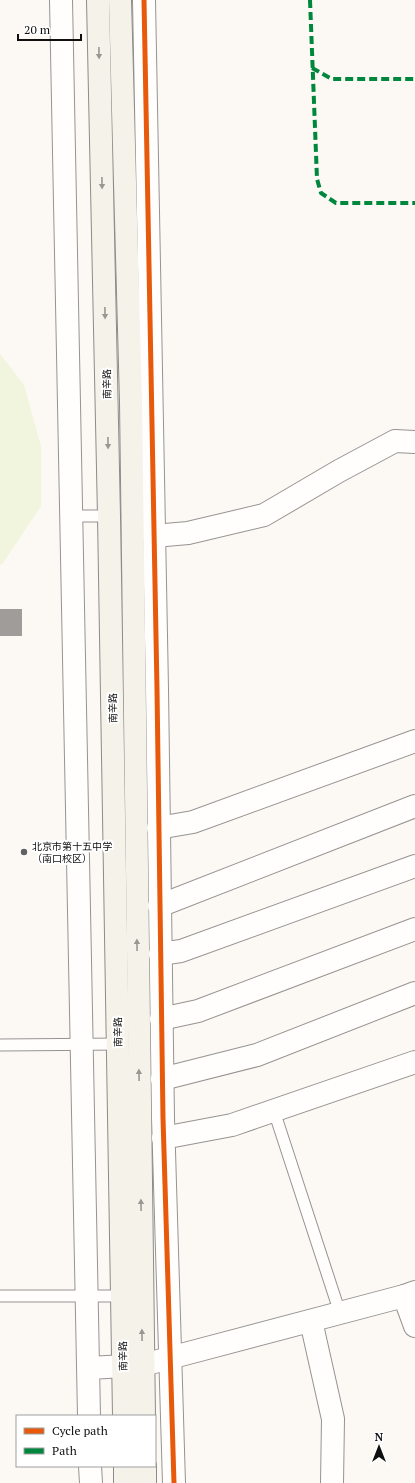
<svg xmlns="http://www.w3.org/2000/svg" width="415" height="1483" font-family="'PT Serif','Noto Sans SC',serif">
  <rect width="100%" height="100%" fill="#fcf9f4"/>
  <path fill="#f2f5dd" d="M0,354L24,385L41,446V506L3,563L0,565Z"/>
  <rect fill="#9f9c99" x="0" y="609" width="22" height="27"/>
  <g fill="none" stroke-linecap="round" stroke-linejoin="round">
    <defs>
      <g id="service">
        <path d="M72,516H109"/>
        <path d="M0,1045L121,1044"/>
        <path d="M274,1111L340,1313"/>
        <path d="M0,1296H122"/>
      </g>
      <g id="minor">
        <path d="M61,0L89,1416"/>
        <path d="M144,0L157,689L163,1118L174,1483"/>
        <path d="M154,536L188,533L264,515L339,471L395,441L415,442"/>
        <path d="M158,828L193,822L415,741"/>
        <path d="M159,906L415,806"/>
        <path d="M160,954L181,951L415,866"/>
        <path d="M161,1019L198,1011L415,929"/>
        <path d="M162,1079L257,1055L415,993"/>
        <path d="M163,1138L232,1125L415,1062"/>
        <path d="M404,1296L415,1326"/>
        <path d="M311,1321L333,1419L332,1483"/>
        <path d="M89,1368L143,1365L404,1296L415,1292"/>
        <path d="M90,1466L91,1483"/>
      </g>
      <g id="secondary">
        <path d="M98,0L109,516L124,1416"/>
        <path d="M120,0L131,402L144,1416"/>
        <path d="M125,1466V1483"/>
        <path d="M145,1466V1483"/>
      </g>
    </defs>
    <use href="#service" stroke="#969492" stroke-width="13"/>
    <use href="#minor" stroke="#969492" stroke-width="24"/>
    <use href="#secondary" stroke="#8c8b89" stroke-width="24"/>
    <use href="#service" stroke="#fffefd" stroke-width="11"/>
    <use href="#minor" stroke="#fffefd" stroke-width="22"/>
    <use href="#secondary" stroke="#f5f2ea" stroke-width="22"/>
    <g stroke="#00873e" stroke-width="4" stroke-dasharray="8 4" stroke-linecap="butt">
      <path d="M310,0L317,179L321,193L336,203H415"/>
      <path d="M312,68L332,79H415"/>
    </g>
    <defs>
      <path id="cycleway" d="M144,0L157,689L163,1118L174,1483"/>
    </defs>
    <use href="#cycleway" stroke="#fff" stroke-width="8"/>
    <use href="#cycleway" stroke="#e8590c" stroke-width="5"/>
  </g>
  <defs><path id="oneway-solid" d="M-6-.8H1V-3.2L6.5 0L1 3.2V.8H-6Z"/></defs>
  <g fill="#999792">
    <use href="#oneway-solid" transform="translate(99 53) rotate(89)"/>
    <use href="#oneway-solid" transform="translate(102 183) rotate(89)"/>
    <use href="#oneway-solid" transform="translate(105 313) rotate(89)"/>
    <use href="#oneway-solid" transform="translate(108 443) rotate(89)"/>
    <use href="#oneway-solid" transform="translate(137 945) rotate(-91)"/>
    <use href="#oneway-solid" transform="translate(139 1075) rotate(-91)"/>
    <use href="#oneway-solid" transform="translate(141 1205) rotate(-91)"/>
    <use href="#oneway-solid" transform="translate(142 1335) rotate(-91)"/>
  </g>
  <circle fill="#62615f" stroke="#fff" stroke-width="1.5" cx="24" cy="852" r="4"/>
  <g text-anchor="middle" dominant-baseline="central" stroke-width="4" stroke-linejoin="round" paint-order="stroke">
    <g font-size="10" fill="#0f0f0f" stroke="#fff">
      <text transform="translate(107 384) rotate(-91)">南辛路</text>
      <text transform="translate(113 708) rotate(-91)">南辛路</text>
      <text transform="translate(118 1032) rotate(-91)">南辛路</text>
      <text transform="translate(123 1356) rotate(-91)">南辛路</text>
    </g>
    <g font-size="10" fill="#0f0f0f" stroke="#fff" text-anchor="start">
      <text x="32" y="846">北京市第十五中学<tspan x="32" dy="12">（南口校区）</tspan></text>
    </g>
  </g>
  <rect x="16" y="1415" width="140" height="52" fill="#ffffff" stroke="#9f9f9f"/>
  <rect x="24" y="1428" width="20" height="6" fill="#e8590c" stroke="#9f9f9f"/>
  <text x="52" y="1435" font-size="12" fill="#0f0f0f">Cycle path</text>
  <rect x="24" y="1448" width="20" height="6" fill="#00873e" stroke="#9f9f9f"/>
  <text x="52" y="1455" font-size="12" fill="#0f0f0f">Path</text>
  <g transform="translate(379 1447)" stroke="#ffffff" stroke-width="3" paint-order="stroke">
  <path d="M0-3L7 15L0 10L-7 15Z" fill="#0f0f0f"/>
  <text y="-6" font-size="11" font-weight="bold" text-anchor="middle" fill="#0f0f0f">N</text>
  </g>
  <path d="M18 34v6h63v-6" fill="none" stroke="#0f0f0f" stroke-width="2"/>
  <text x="24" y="34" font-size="12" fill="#0f0f0f" stroke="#ffffff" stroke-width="3" paint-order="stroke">20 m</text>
</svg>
